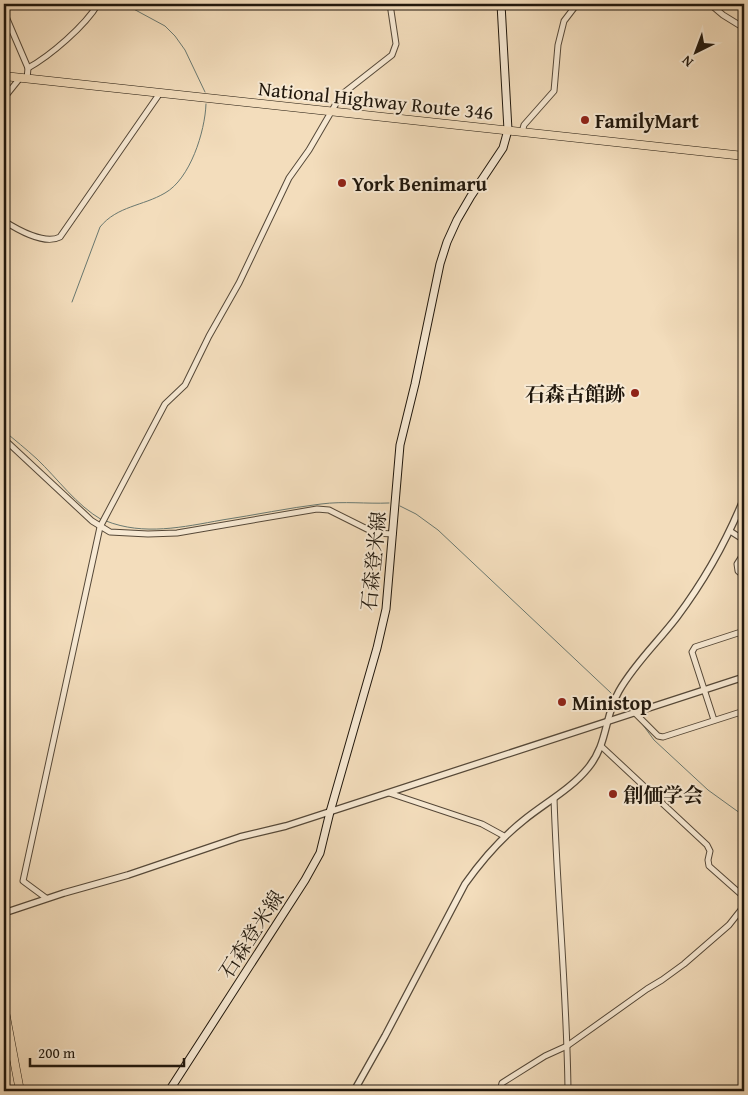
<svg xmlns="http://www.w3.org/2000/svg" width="748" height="1095" font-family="'Gentium Book Plus','Noto Serif JP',serif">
  <rect width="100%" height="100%" fill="#f3ddbc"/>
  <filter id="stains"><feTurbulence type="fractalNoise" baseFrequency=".004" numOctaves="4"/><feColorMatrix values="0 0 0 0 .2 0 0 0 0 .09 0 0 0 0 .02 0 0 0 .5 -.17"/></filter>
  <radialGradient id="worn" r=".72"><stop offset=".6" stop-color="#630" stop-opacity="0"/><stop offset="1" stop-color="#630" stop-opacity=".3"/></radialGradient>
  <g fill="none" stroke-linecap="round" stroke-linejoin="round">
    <g stroke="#6a7971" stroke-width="1">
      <path d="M113,4L128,6L165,26L175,36L185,50L205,92"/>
      <path d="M72,302L100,227C117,206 143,206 165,193C190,179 205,132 206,104"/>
      <path d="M4,431C15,440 26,449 37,459C58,479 76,505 102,520"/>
      <path d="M400,506L416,514L438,530L611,693"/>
      <path d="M106,521C144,536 183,527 222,520C255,515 288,508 321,504C344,501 366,504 389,503"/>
      <path d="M623,704L627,708"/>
      <path d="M640,721L654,740L708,790L744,816"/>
    </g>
    <defs>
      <g id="minor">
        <path d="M710,4L723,15L744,28"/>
        <path d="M4,12L28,68L27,79"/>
        <path d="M28,68C50,56 85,26 98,4"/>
        <path d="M4,98L20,78"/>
        <path d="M522,132L524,125L554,91L558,45L564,21L577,4"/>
        <path d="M4,221C18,230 45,245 60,237L160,93"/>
        <path d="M4,439L92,521L110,532L148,534L177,533L317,509L329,510L375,533L393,534"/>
        <path d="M730,531L744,540"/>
        <path d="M744,553L737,564L738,571L744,576"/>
        <path d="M635,713L658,736L663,737L744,711"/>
        <path d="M714,720L692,652L695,647L744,631"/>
        <path d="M602,747L707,845L710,851L708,860L709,866L744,897"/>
        <path d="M389,793L482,824L504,836"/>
        <path d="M554,798C557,895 567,993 568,1091"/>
        <path d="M46,898L23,881L100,527L165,404L185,385L209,336L239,283L289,178L309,150L341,95L392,55L396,44L390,4"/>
        <path d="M500,1091L502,1083L545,1056L567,1046L647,989L662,980L684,964L729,925L744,906"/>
      </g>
      <g id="tertiary">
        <path d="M4,913L64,893L128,875L240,837L286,826L744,677"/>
        <path d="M354,1091L385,1036L465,884C482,860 500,839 524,820C545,803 571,789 588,768C608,744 604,717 619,691C635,663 658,642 677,617C704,581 727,540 744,498"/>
      </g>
      <path id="secondary" d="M169,1091L305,880L320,853L330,812L377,648L386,609L400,445L415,384L440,264L447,242L457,220L471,196L503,148L508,130L501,4"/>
      <path id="primary" d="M4,1006L20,1091"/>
      <path id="trunk" d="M4,76L744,156"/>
    </defs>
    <use href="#minor" stroke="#554838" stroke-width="7"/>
    <use href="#tertiary" stroke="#554838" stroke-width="8"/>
    <use href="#secondary" stroke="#20170c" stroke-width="9"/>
    <use href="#primary" stroke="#20170c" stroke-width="9"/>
    <use href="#trunk" stroke="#20170c" stroke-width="9"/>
    <use href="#minor" stroke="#f7e9d3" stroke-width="5"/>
    <use href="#tertiary" stroke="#f7e9d3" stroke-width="5.5"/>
    <use href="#secondary" stroke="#f7e9d3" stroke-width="7"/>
    <use href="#primary" stroke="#f3ddbc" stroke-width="8"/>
    <use href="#trunk" stroke="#f3ddbc" stroke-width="8"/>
  </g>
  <g fill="#8f2418" stroke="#f7e9d3" stroke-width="2">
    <circle cx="585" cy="120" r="5"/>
    <circle cx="342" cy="183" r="5"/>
    <circle cx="635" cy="393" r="5"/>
    <circle cx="562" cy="702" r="5"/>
    <circle cx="613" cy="794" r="5"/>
  </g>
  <g text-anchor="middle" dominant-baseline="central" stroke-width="4" stroke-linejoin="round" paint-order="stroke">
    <g font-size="20" fill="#20170c" stroke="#f7e9d3">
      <text transform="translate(376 100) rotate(6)">National Highway Route 346</text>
      <text transform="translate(373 561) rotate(-84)">石森登米線</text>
      <text transform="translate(251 934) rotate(-57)">石森登米線</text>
    </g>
    <g font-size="20" font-weight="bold" fill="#20170c" stroke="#f7e9d3" text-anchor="start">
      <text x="595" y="120">FamilyMart</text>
      <text x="352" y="183">York Benimaru</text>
      <text x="625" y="393" text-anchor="end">石森古館跡</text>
      <text x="572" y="702">Ministop</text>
      <text x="623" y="794">創価学会</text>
    </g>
  </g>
  <rect width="748" height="1095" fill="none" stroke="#f3ddbc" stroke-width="20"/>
  <rect x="5" y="5" width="738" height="1085" fill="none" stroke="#20170c" stroke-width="2.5"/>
  <rect x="10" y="10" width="728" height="1075" fill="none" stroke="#20170c"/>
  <g transform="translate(696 52) rotate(222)" stroke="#f7e9d3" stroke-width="4" paint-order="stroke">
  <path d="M0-4L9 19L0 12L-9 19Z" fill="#20170c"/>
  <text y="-8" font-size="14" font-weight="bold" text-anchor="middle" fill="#20170c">N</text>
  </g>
  <path d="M30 1058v8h154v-8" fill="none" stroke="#20170c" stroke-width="2.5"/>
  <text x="38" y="1058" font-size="15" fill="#20170c" stroke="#f7e9d3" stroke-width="4" paint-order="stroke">200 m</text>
  <rect width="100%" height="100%" filter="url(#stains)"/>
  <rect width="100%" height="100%" fill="url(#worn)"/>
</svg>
